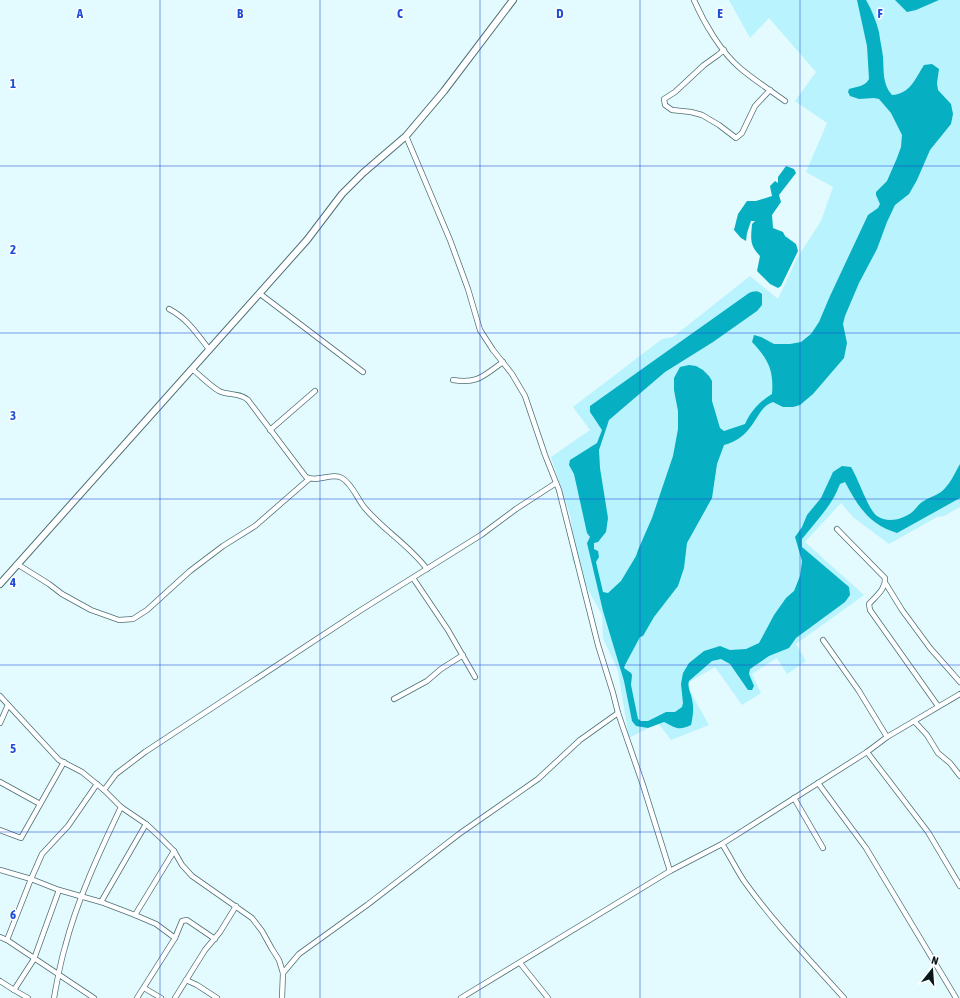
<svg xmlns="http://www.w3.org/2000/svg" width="960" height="998" font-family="'Asap Condensed',sans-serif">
  <rect width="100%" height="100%" fill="#e3fafe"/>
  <path fill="#b9f3fd" d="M729,0H960V507L944,516L937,517L889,544L853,517L841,503L805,542L864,595L796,644L806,661L787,674L777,658L752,674L761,693L742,705L715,667L686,684L709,725L671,740L658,723L629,738L618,671L603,638L602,615L572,560L571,518L551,457L590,430L573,407L662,339L673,337L750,276L778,299L797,258L821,221L833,187L806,172L827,123L795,101L816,72L769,18L750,38Z"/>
  <g fill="#06afc1">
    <path d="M857,0H866C872,10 876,21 879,32C880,40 882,49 883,57C884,70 882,84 892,95C910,94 915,79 924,65L932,64L939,69L937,83L938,90L951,104L953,114L951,124L930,150L917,180L909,194L895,205L887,222L877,249L859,283L845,316L843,324L847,343L844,358L813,394L800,405L793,407H783L773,402C762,406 759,415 752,425C745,435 736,442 724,445L717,464L712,498L687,543L684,568L678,586L654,617L643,636L640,637L625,665L624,668L631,673L632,675L631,685L638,719L641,721H648L666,712H675L682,707L683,703L681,684L683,673L689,663L704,651L720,646L730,650L746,649L759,643L774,615L786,598L794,591L800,576L802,561L795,537L802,527L807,515L821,498L833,472L842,466L851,467C858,478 869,511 877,516C887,523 901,520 911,513C915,510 918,505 922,502C928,498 935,496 941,492C949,486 955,473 960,464V498L897,533C869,524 859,508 845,482L840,484C832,506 816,521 802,539V547L849,587L850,595L845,602L796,638L789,648L769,656L750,669L749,674L754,686L752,690H748L730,664L721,659L712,661L689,681C687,687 691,693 692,699C694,708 693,716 691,725C678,731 676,728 664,722L648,728L636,726L632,721L624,681L603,611L587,543L590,537L587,533L574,474L569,465L570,460L597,443L602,430L590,412V406L749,293C754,291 758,290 762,294V305L757,311L713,342L665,372L609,420L599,450L600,468L608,518L606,532L598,542L594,543V549L598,551L599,557L596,562L603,592L608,593L621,581L636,556L638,550L652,518L673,456L678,429V411L674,390V378L680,367L689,365L696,366L703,370L709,376L712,381V401L720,428L724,431L745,424C751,411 759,402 772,394C774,370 768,359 752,342L754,335L761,337L774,344H790L801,342L811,334L819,322L830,296L868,215L878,208L880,204L876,195V192L887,181L897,158L901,147L902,135L891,113L879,99L874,98L859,99L850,96L848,92L849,89C856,87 866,86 869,79L867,46Z"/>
    <path d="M895,0H939L916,10L907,12Z"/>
    <path d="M786,166L794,169L796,173L779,195L781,202L772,215L773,228L783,232L785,236L796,244L798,251L781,286L778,288L770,284L757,271L760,256C749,245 751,238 752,224L755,221H751L747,233L746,241L741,238L734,230L738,214L747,201H756L772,196L770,186L775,181L778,183V177Z"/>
  </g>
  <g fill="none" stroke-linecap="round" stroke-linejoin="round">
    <defs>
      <g id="street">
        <path d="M694,0C704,23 721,52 740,68C754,80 770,90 785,101"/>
        <path d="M724,50L718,55L704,65L675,92L664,99L665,105L672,110L691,112L702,115L719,125L736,138L742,133L755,106L770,90"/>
        <path d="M406,136L450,240L468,289L480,330L493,350L512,374L525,396L545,455L559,490L598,645L613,693L618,713L643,785L670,871"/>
        <path d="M259,293L363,372"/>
        <path d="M169,309C188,319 196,333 209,349"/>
        <path d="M192,369C201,376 209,385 219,391C229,396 239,392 248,400L306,477C317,483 332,472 342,478C352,484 357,498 364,507C383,530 409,545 427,569"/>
        <path d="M453,380C478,384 483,376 503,362"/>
        <path d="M270,430L315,391"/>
        <path d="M837,529L885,578C886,589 876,596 869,604L870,610L938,706"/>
        <path d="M17,564L49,584L62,594L91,610L119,620L133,619L147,610L190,571L223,546L255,526L309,479"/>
        <path d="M413,578L448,630L475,677"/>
        <path d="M886,584L902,610L930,648L960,682"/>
        <path d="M823,640L859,691L887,737"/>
        <path d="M0,696L59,760L82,772L104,790L116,774L145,752L361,610L481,535L516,509L556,483"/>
        <path d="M394,699L427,681L441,669L463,655"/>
        <path d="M915,722L927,735L938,753L950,763L960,776"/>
        <path d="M0,723L8,705"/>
        <path d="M867,752L928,832L960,886"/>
        <path d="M0,782L40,804"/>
        <path d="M818,783L866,848L956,998"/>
        <path d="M104,790L121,807L146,824L160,837L174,851L182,865L192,876L252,918L262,931L272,949L279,960L283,973"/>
        <path d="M794,798L823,848"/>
        <path d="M0,830L21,838L64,762"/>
        <path d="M722,844C730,856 736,869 744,881C774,923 810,960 844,998"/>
        <path d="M0,870L31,879L59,890L101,902L135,915L156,924L175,938"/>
        <path d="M101,902L146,824"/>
        <path d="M135,915L174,851"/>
        <path d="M0,937L7,940L94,998"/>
        <path d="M7,940L31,879L42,854L68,826L97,784"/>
        <path d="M520,963L548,998"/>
        <path d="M186,980L197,985L217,998"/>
        <path d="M0,981L14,990L34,959L59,890"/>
        <path d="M144,988L161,998"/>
        <path d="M14,990L28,998"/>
        <path d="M54,998C57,981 60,964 65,947C77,900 100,851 121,807"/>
        <path d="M137,998L175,938L182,921L187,920L215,939"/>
        <path d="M175,998L205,950L220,932L236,906"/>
        <path d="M282,998L283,973L299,954L367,905L459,834L538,779L580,740L618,713"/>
        <path d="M461,998L670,871L722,844L867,752L887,737L960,694"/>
      </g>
      <path id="secondary" d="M0,584L307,240L342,194L363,173L406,136L444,91L513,0"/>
    </defs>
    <use href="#street" stroke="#4d7076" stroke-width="6"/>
    <use href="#secondary" stroke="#4d7076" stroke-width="8"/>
    <use href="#street" stroke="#fff" stroke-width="4.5"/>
    <use href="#secondary" stroke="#fff" stroke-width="6"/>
  </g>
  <path fill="none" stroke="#1d4ed8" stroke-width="1" stroke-opacity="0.55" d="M160,0V998M320,0V998M480,0V998M640,0V998M800,0V998M0,166H960M0,333H960M0,499H960M0,665H960M0,832H960"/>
  <g font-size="13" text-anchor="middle" font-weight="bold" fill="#1d4ed8" stroke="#fff" stroke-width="3" stroke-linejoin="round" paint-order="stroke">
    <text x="80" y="18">A</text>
    <text x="240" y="18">B</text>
    <text x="400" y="18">C</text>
    <text x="560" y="18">D</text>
    <text x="720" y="18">E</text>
    <text x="880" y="18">F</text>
    <text x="13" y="88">1</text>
    <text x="13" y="254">2</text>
    <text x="13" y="420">3</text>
    <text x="13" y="587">4</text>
    <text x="13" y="753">5</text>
    <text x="13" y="919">6</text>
  </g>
  <g transform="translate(932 970) rotate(17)" stroke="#ffffff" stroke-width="3" paint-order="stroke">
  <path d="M0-3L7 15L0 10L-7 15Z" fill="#081719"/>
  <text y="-6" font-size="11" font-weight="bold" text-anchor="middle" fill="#081719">N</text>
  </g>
</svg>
